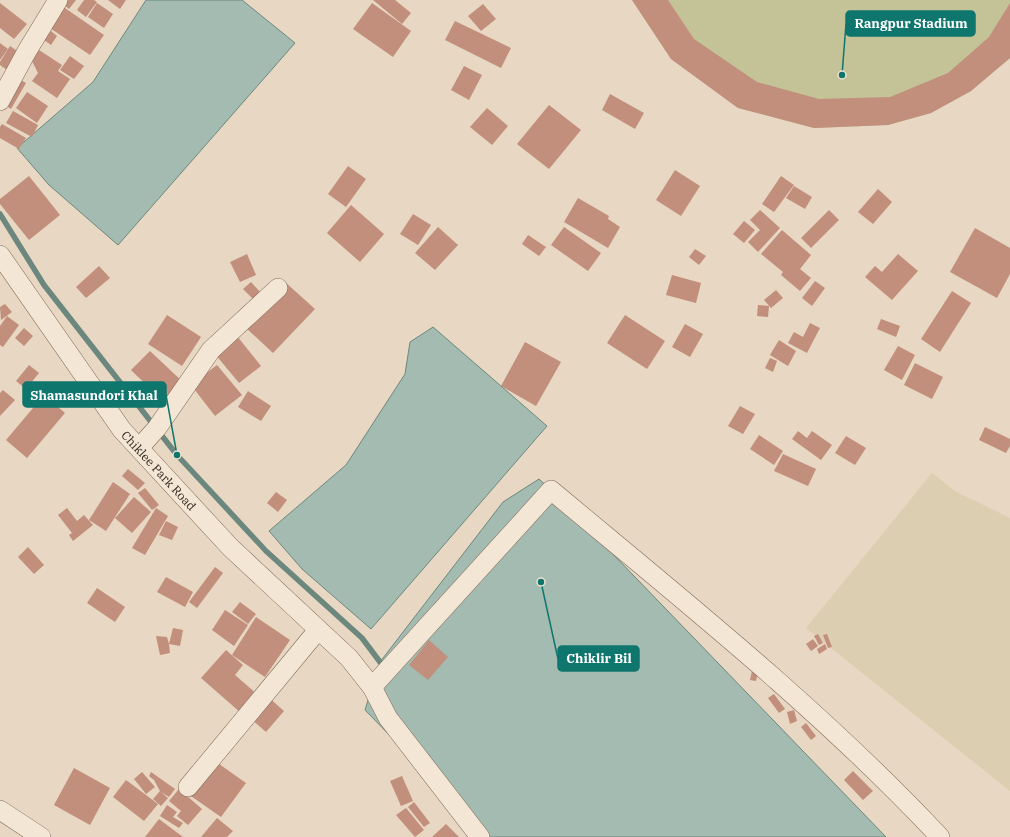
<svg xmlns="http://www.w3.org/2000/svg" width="1010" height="837" font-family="'IBM Plex Serif',serif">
  <rect width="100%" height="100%" fill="#e8d7c2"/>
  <path fill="#dccfb1" d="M932,473L955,491L1010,518V791L806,628Z"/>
  <path fill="#c4c398" d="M632,0H1010V58L971,91L931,113L888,125L814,128L738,108L671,59Z"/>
  <g fill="#a4bbb1" stroke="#6c877d">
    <path d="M146,0H242L295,43L118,245L49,185L17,148L93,82Z"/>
    <path d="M433,327L547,426L371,629L302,569L269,531L346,465L405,374L410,342Z"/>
    <path d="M539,479L551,490L886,837H489L365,710L380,662L503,502Z"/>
  </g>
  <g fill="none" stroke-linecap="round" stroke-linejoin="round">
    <path stroke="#6c877d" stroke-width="5.5" d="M0,214L44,285L177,455L266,551L362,638L380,662"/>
  </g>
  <g fill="#c18f7c">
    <path d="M58,0H76L69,9Z"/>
    <path d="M84,0H94L97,2L86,17L77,10Z"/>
    <path d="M108,0H126L120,9Z"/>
    <path d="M373,0H395L411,13L402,24Z"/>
    <path d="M632,0H668L694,39L757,82L819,99L890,97L948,73L989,37L1010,3V58L971,91L931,113L888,125L814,128L738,108L671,59Z"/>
    <path d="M0,3L27,24L14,39L0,28Z"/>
    <path d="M97,3L113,14L104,28L88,17Z"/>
    <path d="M372,3L411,31L393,57L353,29Z"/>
    <path d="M59,4L104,35L90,55L44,24Z"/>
    <path d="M483,4L496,19L481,31L468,16Z"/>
    <path d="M455,21L511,48L501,68L445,40Z"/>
    <path d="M51,31L57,36L51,45L44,40Z"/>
    <path d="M0,43L8,49L0,60Z"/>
    <path d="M10,46L19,52L7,70L0,65V62Z"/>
    <path d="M39,50L62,65L58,71L70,79L57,98L32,81L38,73L32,61Z"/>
    <path d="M70,56L84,66L74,79L60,70Z"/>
    <path d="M464,66L482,75L469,100L451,90Z"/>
    <path d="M15,77L26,83L11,109L0,102Z"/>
    <path d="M27,92L48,106L37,123L16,108Z"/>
    <path d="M610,94L644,113L635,129L602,110Z"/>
    <path d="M549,105L581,130L549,169L517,144Z"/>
    <path d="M487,108L508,126L492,145L470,127Z"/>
    <path d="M13,111L38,125L32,137L6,123Z"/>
    <path d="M2,124L26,138L19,149L0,138V127Z"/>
    <path d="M348,166L366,179L346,207L328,194Z"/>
    <path d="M675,170L700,186L681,216L656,200Z"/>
    <path d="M29,176L60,215L29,240L0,204V199Z"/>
    <path d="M781,176L794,185L774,212L762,204Z"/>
    <path d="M794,186L812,197L805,209L786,198Z"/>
    <path d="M878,189L892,202L873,224L858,212Z"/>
    <path d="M578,198L609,216L608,219L620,227L608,248L564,222Z"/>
    <path d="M351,205L384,234L360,262L327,233Z"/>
    <path d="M760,210L780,228L758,252L748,242L760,230L750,220Z"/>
    <path d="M829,210L839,220L811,248L801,238Z"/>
    <path d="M413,214L431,225L418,245L400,234Z"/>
    <path d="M744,221L755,230L744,243L733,234Z"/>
    <path d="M438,227L458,245L435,270L415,253Z"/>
    <path d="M564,227L601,253L588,271L551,245Z"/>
    <path d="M975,228L1010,248V274L997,298L950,272Z"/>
    <path d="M782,230L811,255L800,269L811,278L800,291L781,275L783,272L761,254Z"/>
    <path d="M528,235L546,247L539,256L522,244Z"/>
    <path d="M695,249L706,256L699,265L689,257Z"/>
    <path d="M247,254L256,275L240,282L230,262Z"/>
    <path d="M898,254L918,271L892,300L865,277L875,266L882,272Z"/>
    <path d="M99,266L110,278L86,298L76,287Z"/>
    <path d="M672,275L701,283L696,303L666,295Z"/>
    <path d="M815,281L825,288L812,306L802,298Z"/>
    <path d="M251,282L261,293L254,300L243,289Z"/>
    <path d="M285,282L315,309L273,353L244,326Z"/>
    <path d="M776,290L783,298L771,308L764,300Z"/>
    <path d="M952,291L971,303L940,352L921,339Z"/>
    <path d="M5,304L12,312L1,320L0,307Z"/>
    <path d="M758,305L769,306L768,317L757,316Z"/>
    <path d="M167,315L201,337L182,366L148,344Z"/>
    <path d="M625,315L665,341L647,369L607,343Z"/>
    <path d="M7,316L19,325L3,347L0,345V326Z"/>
    <path d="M881,319L900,326L896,337L877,329Z"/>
    <path d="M810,323L820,328L807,353L788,343L794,332L803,337Z"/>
    <path d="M685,324L703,334L690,357L672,347Z"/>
    <path d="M24,328L33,336L24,346L15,338Z"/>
    <path d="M237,336L261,366L239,383L215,354Z"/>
    <path d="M779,340L796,351L788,366L770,355Z"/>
    <path d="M525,342L561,362L536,406L501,386Z"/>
    <path d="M898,346L915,355L902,380L884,370Z"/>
    <path d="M150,351L185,384L166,404L131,370Z"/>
    <path d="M770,358L777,361L773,372L765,368Z"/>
    <path d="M915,363L943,377L932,399L904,385Z"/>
    <path d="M29,365L39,373L26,389L16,381Z"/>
    <path d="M217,365L242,395L215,416L191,385Z"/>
    <path d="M3,390L15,400L0,416V393Z"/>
    <path d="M248,391L271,406L261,421L238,407Z"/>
    <path d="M44,395L65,413L27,458L6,440Z"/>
    <path d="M740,406L755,414L743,434L728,426Z"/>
    <path d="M985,427L1010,439V446L1006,453L979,440Z"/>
    <path d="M798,431L807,438L812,431L832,445L821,460L792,439Z"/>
    <path d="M759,435L783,451L774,465L750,449Z"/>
    <path d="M846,436L866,448L855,465L835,453Z"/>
    <path d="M783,454L816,469L808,486L774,471Z"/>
    <path d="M128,469L145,483L138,490L122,476Z"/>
    <path d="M113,482L130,494L106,531L89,520Z"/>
    <path d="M145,488L159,505L152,510L138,493Z"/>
    <path d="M276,492L287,500L278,512L267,503Z"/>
    <path d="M134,497L151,512L132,533L115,518Z"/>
    <path d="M67,508L77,521L84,515L93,525L73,541L69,535L72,533L58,515Z"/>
    <path d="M156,508L168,516L145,555L132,548Z"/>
    <path d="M166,521L178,527L172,540L159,535Z"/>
    <path d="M28,547L44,565L34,574L18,557Z"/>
    <path d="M215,567L223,573L197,608L189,602Z"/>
    <path d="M166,577L193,592L185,607L157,592Z"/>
    <path d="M97,588L125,607L115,622L87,603Z"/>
    <path d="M240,602L256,614L248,624L232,612Z"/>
    <path d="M225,610L248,625L234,646L212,630Z"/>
    <path d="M256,617L290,640L265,677L232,655Z"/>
    <path d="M173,628L183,630L180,646L169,644L170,653L160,655L156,636L167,637L169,644Z"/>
    <path d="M818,634L823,643L819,645L814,636Z"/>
    <path d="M827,634L832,647L828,648L823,635Z"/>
    <path d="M813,639L818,646L811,651L806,644Z"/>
    <path d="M429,640L448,657L428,680L409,665Z"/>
    <path d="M825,644L827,649L819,654L817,649Z"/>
    <path d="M226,650L243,665L235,675L257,694L241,713L201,678Z"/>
    <path d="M752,671L758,672L756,681L750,680Z"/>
    <path d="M774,694L785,709L779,713L768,698Z"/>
    <path d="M267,696L284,711L266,732L249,717Z"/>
    <path d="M794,710L797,721L790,724L787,712Z"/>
    <path d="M806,723L816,736L811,740L801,727Z"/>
    <path d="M212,759L246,783L221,817L188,794Z"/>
    <path d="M74,768L110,788L90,825L54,805Z"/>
    <path d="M853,771L873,791L863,800L844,780Z"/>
    <path d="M142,772L155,787L146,794L134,779Z"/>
    <path d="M151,772L175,789L169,797L161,792L168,798L161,806L153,799L160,791L154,780L149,776Z"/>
    <path d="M402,776L413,801L401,806L390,781Z"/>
    <path d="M126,780L158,804L144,821L113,797Z"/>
    <path d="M179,789L202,809L188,825L177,816L181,811L169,801Z"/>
    <path d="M414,802L430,823L424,827L408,807Z"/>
    <path d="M167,805L177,812L173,817L183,823L179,828L160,816Z"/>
    <path d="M406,808L424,830L415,837L396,815Z"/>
    <path d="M217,818L233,831L227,837H201Z"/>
    <path d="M159,819L183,837H145Z"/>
    <path d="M446,824L459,837H432Z"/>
  </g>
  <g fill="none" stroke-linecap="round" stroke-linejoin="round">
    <defs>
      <g id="minor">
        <path d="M0,101L27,51L58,0"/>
        <path id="s1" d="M0,255L122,430L230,547L349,658L372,687L551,490C684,601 821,710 940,837"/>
        <path d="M139,448L157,428L211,350L278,288"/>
        <path d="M372,687L388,718L480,837"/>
        <path d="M188,787L318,630"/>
        <path d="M0,810L41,837"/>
      </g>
    </defs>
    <use href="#minor" stroke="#7f695b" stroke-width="20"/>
    <use href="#minor" stroke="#f4e6d4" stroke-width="19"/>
  </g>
  <g text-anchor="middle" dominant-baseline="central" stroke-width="3" stroke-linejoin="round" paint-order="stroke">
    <g font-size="12" fill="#31241e" stroke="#f0e3d1">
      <text stroke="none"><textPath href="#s1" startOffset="268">Chiklee Park Road</textPath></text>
    </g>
  </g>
  <path fill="none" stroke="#0f766e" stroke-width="1.5" d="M842 75L846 24M177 455L166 395M541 582L558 659"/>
  <g fill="#0f766e" stroke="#f0e3d1" stroke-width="1.5">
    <circle cx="842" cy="75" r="4"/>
    <circle cx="177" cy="455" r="4"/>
    <circle cx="541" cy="582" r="4"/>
  </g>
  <g fill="#0f766e" stroke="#0f766e" stroke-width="1.5">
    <rect x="846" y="11" width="129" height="25" rx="4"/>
    <rect x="23" y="382" width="143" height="25" rx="4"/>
    <rect x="558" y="646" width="81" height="25" rx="4"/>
  </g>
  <g font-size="13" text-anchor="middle" font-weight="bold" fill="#fff">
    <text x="911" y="28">Rangpur Stadium</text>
    <text x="94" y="400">Shamasundori Khal</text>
    <text x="599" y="663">Chiklir Bil</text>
  </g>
</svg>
